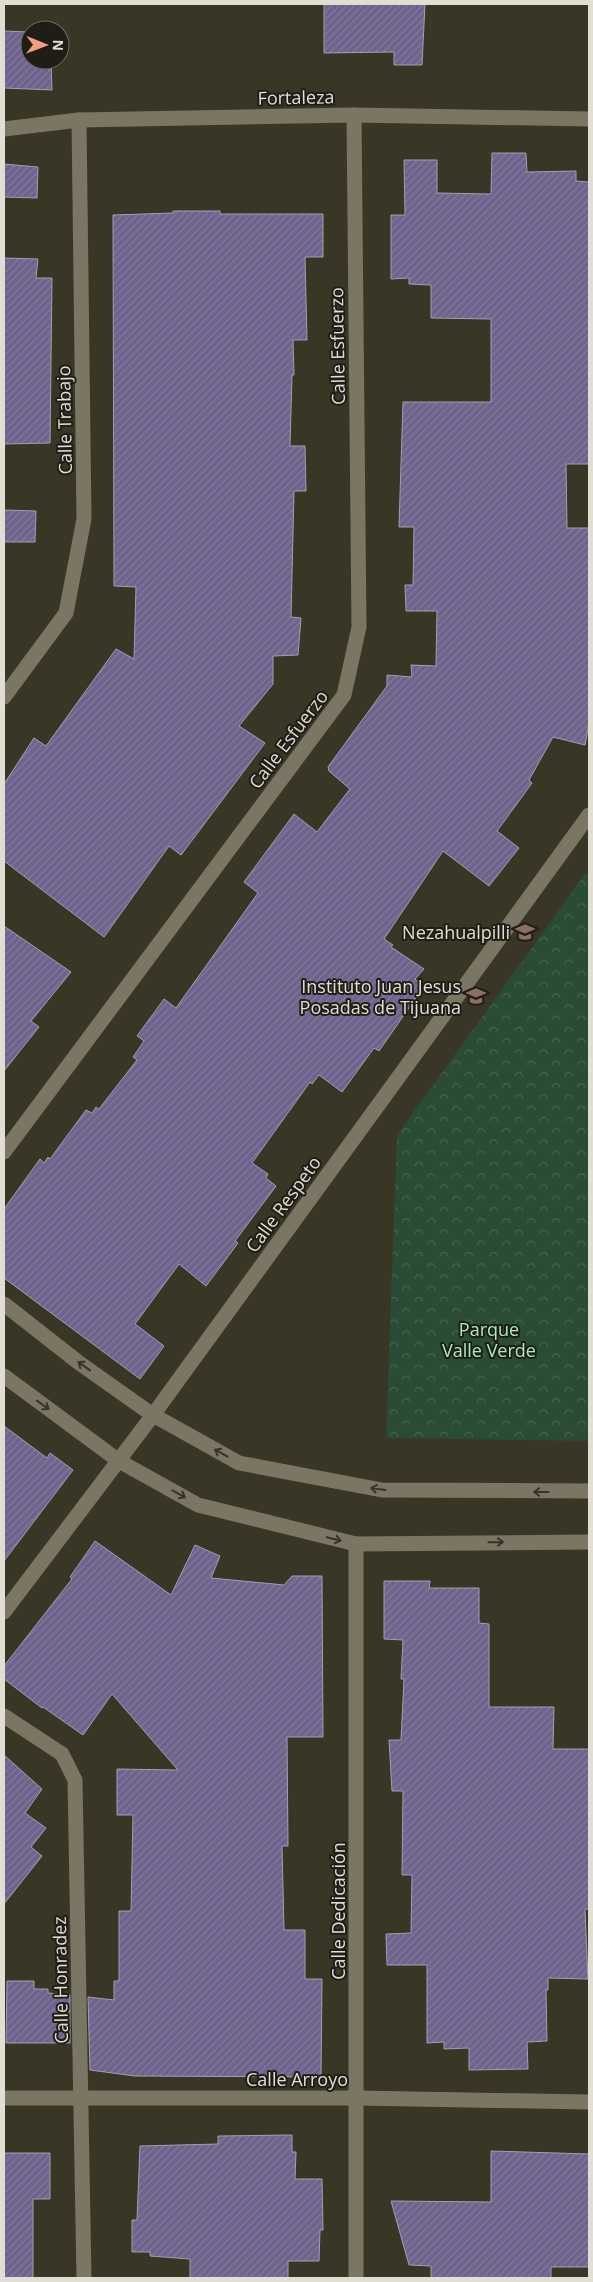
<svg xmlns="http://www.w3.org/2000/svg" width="593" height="2282" font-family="'Open Sans',sans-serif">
  <defs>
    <pattern id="park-crowns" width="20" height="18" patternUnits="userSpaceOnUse" patternTransform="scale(1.25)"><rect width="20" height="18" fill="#2a4b34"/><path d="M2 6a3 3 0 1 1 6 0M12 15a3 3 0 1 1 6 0" fill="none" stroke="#496450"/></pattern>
    <pattern id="building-hatch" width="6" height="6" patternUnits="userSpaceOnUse" patternTransform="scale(1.25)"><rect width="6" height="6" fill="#6d638c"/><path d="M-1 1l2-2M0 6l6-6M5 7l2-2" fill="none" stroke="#82799b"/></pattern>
  </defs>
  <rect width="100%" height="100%" fill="#393625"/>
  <path fill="url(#park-crowns)" d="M585,874H589V1441L386,1438L397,1135Z"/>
  <g fill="url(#building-hatch)" stroke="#a39fb2">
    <path d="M324,4H425L422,65H394V52L324,53Z"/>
    <path d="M4,31L30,32V60H51L52,90L4,88Z"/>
    <path d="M492,153H526L527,172L576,171V181L589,182V464H566L567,528H589V724L585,745L553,737L529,780L532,783L497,831L519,848L489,886L443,851L384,939L393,945L391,947L424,969L415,979L423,986L420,992L379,1051L374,1048L342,1092L319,1075L312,1084L310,1082L252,1163L268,1174L266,1178L276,1186L235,1241L238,1243L206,1286L179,1264L135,1324L164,1346L140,1379L4,1278V1209L40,1159L44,1163L48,1157L50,1159L86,1110L92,1113L96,1107L99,1109L137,1060L133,1057L144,1041L137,1036L164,999L176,1008L258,893L244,882L294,814L317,832L350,789L329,771L328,767L387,686V675L412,677L411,665L436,666L437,611H406L405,585H413L414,527H399L403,402H491V319L431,318V285L409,284V278L391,279V215H405L404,160H437V193L491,194Z"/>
    <path d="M4,164L38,167L37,198L4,197Z"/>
    <path d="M173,211H220V214H323V257H305L307,340H293L294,375H292L290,446H305L306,491H294L291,617L301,618L298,655L273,656V684L239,726L265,743L181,855L169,846L104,937L4,861V784L34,738L46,746L116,649L134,659L136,587L114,586L113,215L173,213Z"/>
    <path d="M4,258L38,259L36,278H52L50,443L4,444Z"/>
    <path d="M4,510L36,511L35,542H4Z"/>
    <path d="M4,926L71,972L31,1021L39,1027L4,1071Z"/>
    <path d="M4,1426L47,1458L50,1453L73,1470L4,1561Z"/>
    <path d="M95,1541L171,1595L195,1545L220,1556L211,1578L284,1585L292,1576H322L323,1737H287L288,1846H282L284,1930H305V1979H322L321,2077L135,2076L90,2070L88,1997L114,2000V1981H119V1911H131L133,1815H117V1769L178,1770L112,1694L83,1735L43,1707L42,1708L4,1679V1666L72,1579L70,1577Z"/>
    <path d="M384,1581H430L429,1588H479V1623L489,1624V1707H554L553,1749H589V1909H585L588,1979L548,1978V1990H546L547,2041L527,2042L528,2069L469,2070V2048L444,2049V2042L427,2043V1965H387L386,1934L411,1933L412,1875H402L403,1791H392L389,1740H401L404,1679H401L403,1640L384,1639Z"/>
    <path d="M4,1755L42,1789L25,1813L46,1828L31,1847L42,1856L4,1904Z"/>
    <path d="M7,1981H34V1989H48V1993L70,1995V2043H6Z"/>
    <path d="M292,2135V2152H296L295,2179H322L323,2230H320L319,2261H288V2278H190V2259L150,2256V2252H132V2220H137L140,2146L218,2144V2136Z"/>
    <path d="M491,2151L589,2154V2267H551V2278H431V2266L409,2265L391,2201L491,2202Z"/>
    <path d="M4,2153H50V2199H33V2278H4Z"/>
  </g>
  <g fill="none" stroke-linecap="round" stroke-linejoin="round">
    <g stroke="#7a7663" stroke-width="15">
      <path d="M4,129L79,120L354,115L589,119"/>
      <path d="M4,697L66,613L84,519L79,120"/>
      <path d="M4,1152L344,695L359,627L354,115"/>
      <path d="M4,1304L78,1362L153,1415L239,1463L382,1490L589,1491"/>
      <path d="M4,1376L119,1461L198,1505L356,1544L589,1542"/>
      <path d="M4,1612L153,1415L589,815"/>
      <path d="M4,1716L62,1754L75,1780L84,2278"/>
      <path d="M4,2098H357L589,2102"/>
      <path d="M356,2278V1544"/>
    </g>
  </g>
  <defs><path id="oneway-shaft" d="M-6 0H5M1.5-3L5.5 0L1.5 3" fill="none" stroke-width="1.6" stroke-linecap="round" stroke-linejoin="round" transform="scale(1.25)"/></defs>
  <g stroke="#363329">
    <use href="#oneway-shaft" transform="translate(84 1366) rotate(-144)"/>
    <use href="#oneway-shaft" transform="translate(43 1405) rotate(36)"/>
    <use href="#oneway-shaft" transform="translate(221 1453) rotate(-151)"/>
    <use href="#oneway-shaft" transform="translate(378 1489) rotate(-172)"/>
    <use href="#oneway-shaft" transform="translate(541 1492) rotate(-180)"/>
    <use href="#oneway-shaft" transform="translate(179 1494) rotate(29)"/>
    <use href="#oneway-shaft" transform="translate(334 1539) rotate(14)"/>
    <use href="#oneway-shaft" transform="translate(496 1542) rotate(-1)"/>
  </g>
  <defs>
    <symbol id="school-bare" viewBox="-9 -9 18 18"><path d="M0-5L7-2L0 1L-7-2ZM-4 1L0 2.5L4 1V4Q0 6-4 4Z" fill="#8d6e63" stroke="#1f1d16" stroke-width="2.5" paint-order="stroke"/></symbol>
  </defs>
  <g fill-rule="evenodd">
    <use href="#school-bare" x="511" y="918" width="28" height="28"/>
    <use href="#school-bare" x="462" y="982" width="28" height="28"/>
  </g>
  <g text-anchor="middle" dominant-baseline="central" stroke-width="4" stroke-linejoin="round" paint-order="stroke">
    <g font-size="18" fill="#e1dfd4" stroke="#1f1d16">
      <text transform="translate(296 97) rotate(-1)">Fortaleza</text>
      <text transform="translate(337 346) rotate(-91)">Calle Esfuerzo</text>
      <text transform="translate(64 420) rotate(-91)">Calle Trabajo</text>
      <text transform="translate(288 739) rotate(-53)">Calle Esfuerzo</text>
      <text transform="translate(283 1204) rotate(-54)">Calle Respeto</text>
      <text transform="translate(338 1911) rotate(-90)">Calle Dedicación</text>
      <text transform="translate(60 1980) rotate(-91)">Calle Honradez</text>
      <text x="297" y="2079">Calle Arroyo</text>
    </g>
    <g font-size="18" fill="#e1dfd4" stroke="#1f1d16" text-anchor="end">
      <text x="510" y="932">Nezahualpilli</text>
      <text x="461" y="986">Instituto Juan Jesus<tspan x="461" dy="21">Posadas de Tijuana</tspan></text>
    </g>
    <g font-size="18" fill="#aaecbb" stroke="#1f1d16">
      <text x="489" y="1329">Parque<tspan x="489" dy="21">Valle Verde</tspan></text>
    </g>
  </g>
  <rect width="593" height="2282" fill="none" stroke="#e1dfd4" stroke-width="10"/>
  <g transform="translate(45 45) rotate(91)"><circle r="24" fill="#1f1d16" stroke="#6d6b62"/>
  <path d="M0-4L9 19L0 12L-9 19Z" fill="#f39f85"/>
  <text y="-8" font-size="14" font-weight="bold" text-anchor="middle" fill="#e1dfd4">N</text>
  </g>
</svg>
